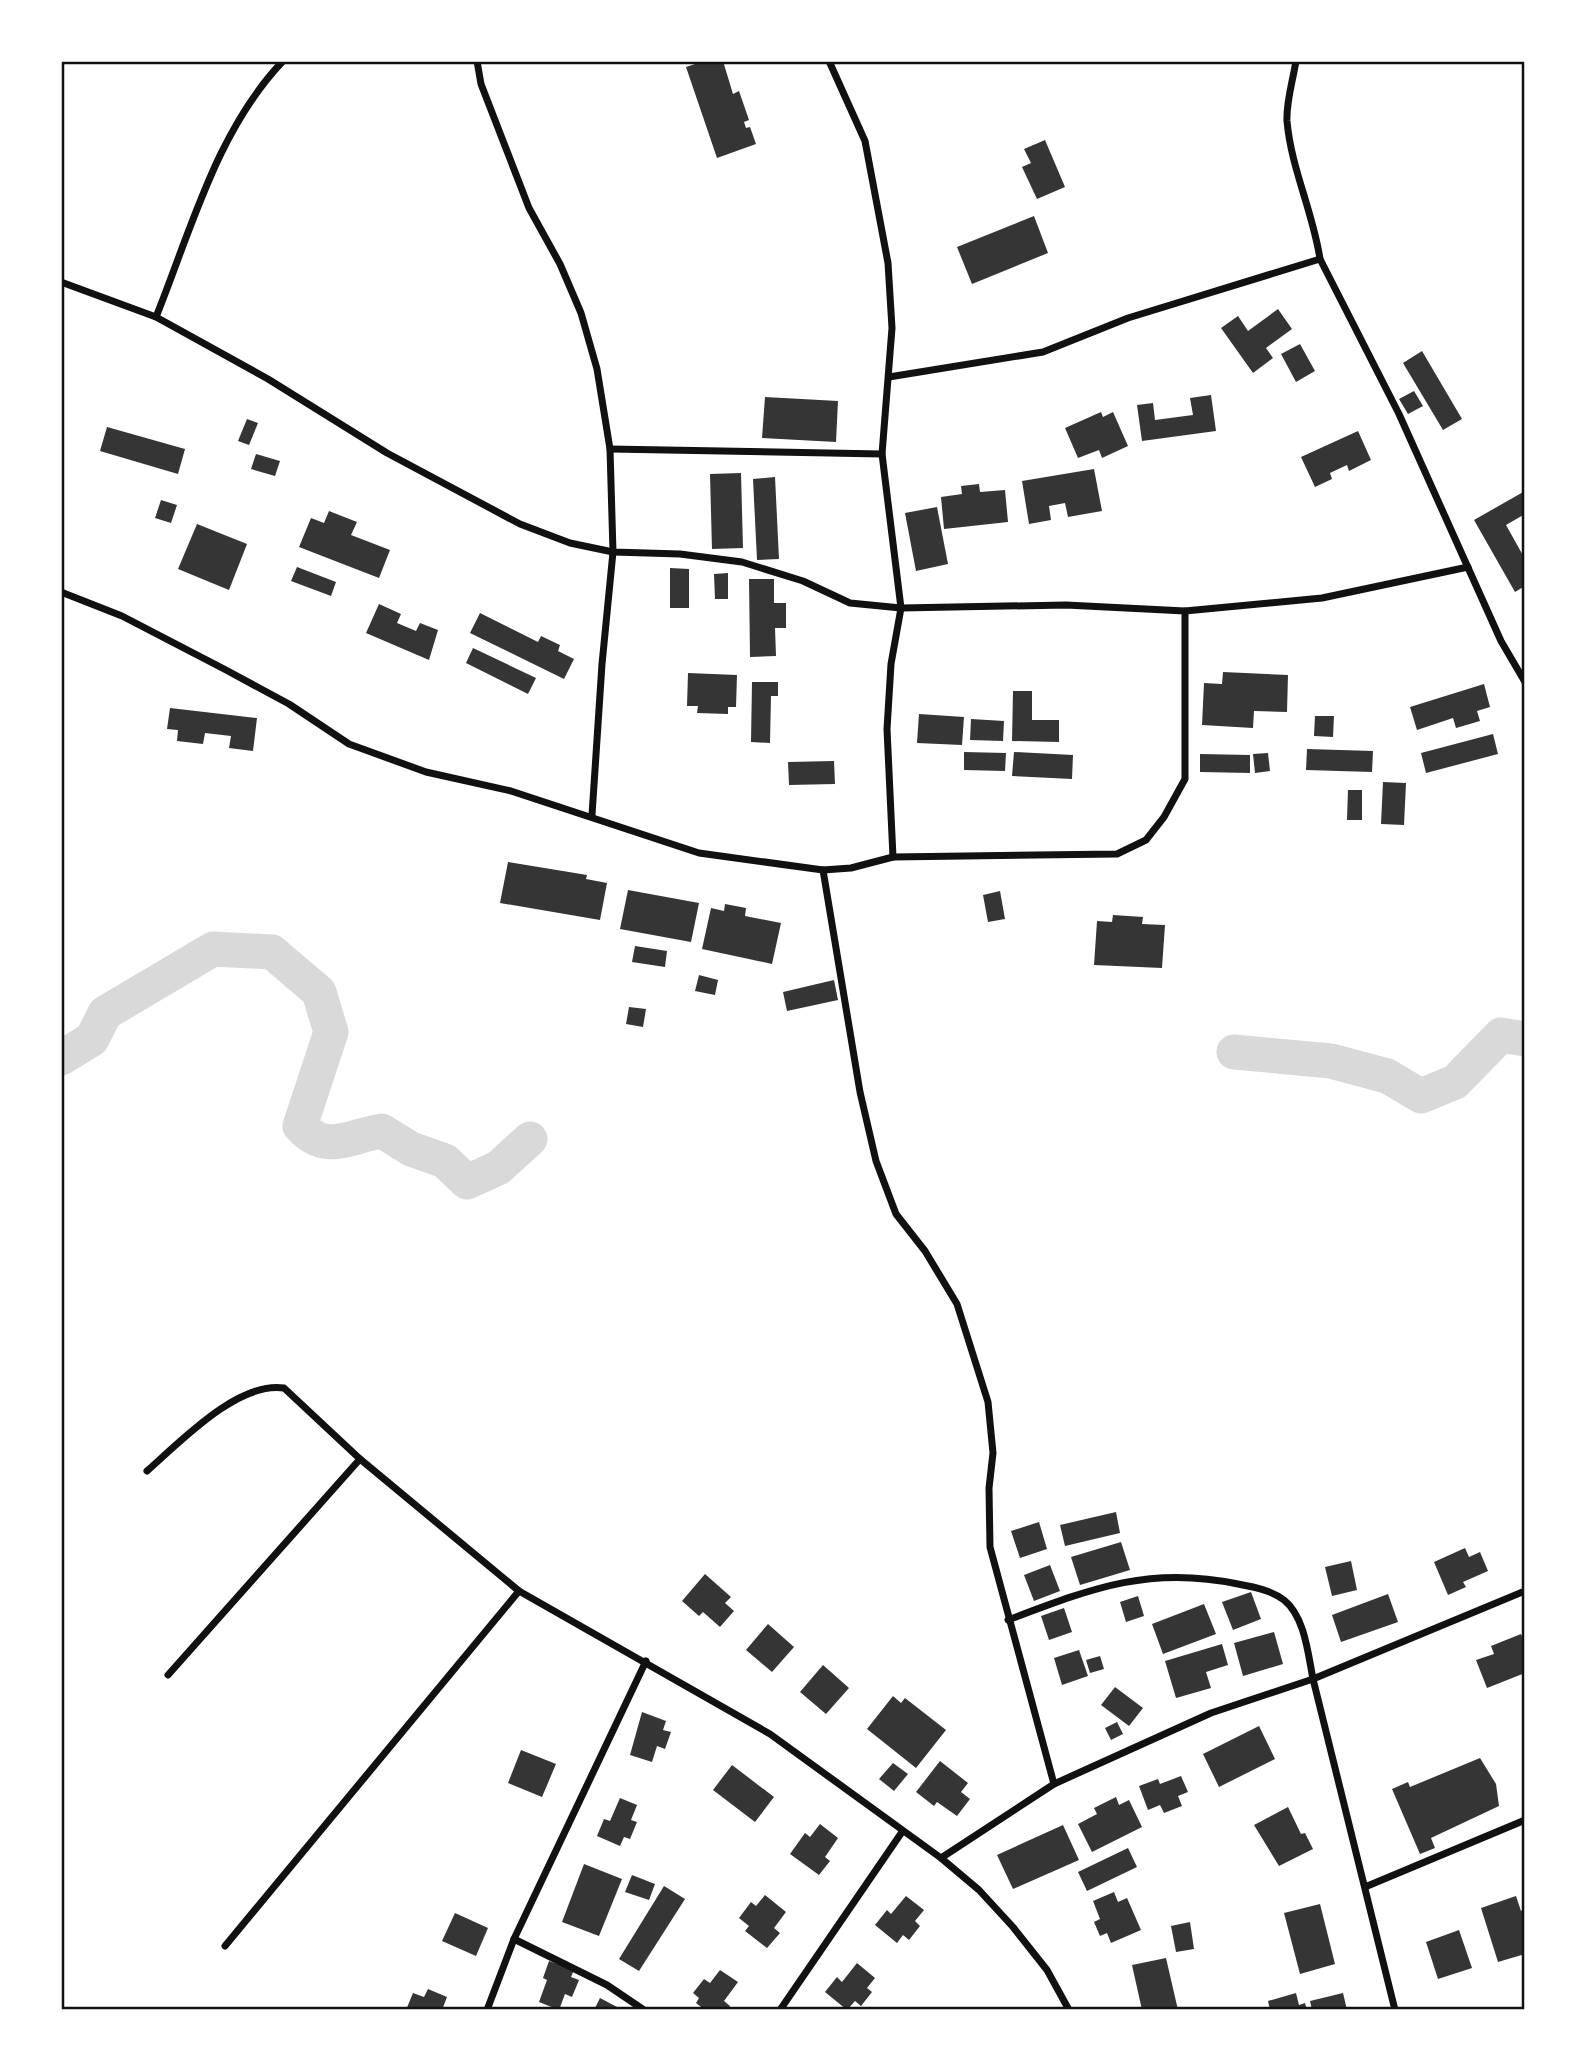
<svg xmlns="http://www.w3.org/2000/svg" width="1586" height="2071" font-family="'Source Sans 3',sans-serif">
  <rect width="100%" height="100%" fill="#fff"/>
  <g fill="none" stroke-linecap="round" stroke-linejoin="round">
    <g stroke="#d9d9d9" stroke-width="35">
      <path d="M1234,1052L1331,1061L1387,1076L1421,1096L1455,1082L1501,1035L1525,1039"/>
      <path d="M61,1058L92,1039L105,1013L213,949L272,952L319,992L331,1032L300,1126C326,1155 349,1136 382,1131L411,1149L445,1161L467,1182L498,1168L530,1139"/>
    </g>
  </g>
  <g fill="#353535">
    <path d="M704,61H723L733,94L739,91L749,120L744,122L746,128L750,127L756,144L717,158L686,67Z"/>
    <path d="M1045,140L1065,187L1037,199L1022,167L1031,163L1024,149Z"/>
    <path d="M1034,216L1048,253L972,284L957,247Z"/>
    <path d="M1278,309L1292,329L1266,348L1273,358L1253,373L1221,328L1238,316L1248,331Z"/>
    <path d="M1300,344L1315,371L1296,382L1281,354Z"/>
    <path d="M1422,351L1462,419L1443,430L1403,363Z"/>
    <path d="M1414,391L1423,406L1408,414L1399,399Z"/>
    <path d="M1211,395L1216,431L1142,441L1137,405L1153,403L1155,420L1193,415L1190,398Z"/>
    <path d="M765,397L838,401L836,442L762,438Z"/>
    <path d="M1101,412L1103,417L1113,412L1128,446L1102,458L1099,450L1078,458L1065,428Z"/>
    <path d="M247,419L258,423L249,445L238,441Z"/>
    <path d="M107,427L185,449L178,474L100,451Z"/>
    <path d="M1358,431L1371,460L1349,471L1347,465L1330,473L1332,479L1315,487L1301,457Z"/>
    <path d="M256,454L280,461L275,476L251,469Z"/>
    <path d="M1094,469L1102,511L1068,517L1065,503L1049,506L1051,520L1029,524L1022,481Z"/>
    <path d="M741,473L743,548L712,549L710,474Z"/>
    <path d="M775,477L779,559L757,560L753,479Z"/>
    <path d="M979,484L980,492L1005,490L1008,522L944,529L941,497L962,494L961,486Z"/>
    <path d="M1525,491V514L1506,525L1525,559V586L1515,592L1474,520Z"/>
    <path d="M161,500L177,505L171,523L155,518Z"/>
    <path d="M937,507L948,564L916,571L905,513Z"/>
    <path d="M329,511L357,522L351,535L390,550L379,578L299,547L311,518L324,523Z"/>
    <path d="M197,524L247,544L229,590L178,569Z"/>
    <path d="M297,567L336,582L331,596L291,581Z"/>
    <path d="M670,568L689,569V608H670Z"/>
    <path d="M728,573V599H715L714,574Z"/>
    <path d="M749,579H774V603H786V628H775L776,656L750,657Z"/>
    <path d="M379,604L401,614L397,623L416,631L420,623L438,630L429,660L366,633Z"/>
    <path d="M480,613L538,642L541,636L560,645L558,651L574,659L564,679L470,633Z"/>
    <path d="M473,648L536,678L528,694L466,663Z"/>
    <path d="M1223,672L1288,675L1287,712L1254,711L1253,728L1202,725L1204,683L1222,684Z"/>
    <path d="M688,673L737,675L736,707H728V714L697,713L698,706H687Z"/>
    <path d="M752,682H778V696H771L770,743L751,742Z"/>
    <path d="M1484,684L1490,707L1477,711L1480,721L1456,728L1453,718L1417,730L1410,707Z"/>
    <path d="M1013,691H1032V720H1059V742L1012,741Z"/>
    <path d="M170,708L257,718L253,751L229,748L231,736L205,733L203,744L177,741L178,730L167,729Z"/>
    <path d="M919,714L964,717L962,745L917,743Z"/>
    <path d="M1315,716H1334L1333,737L1314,736Z"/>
    <path d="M971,719L1004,721L1003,741L970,740Z"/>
    <path d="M1493,734L1498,754L1426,773L1421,753Z"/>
    <path d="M1307,749L1373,751L1372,772L1306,770Z"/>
    <path d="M964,752L1006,753L1005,771L964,770Z"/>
    <path d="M1014,752L1073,755L1072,779L1012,776Z"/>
    <path d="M1268,753L1270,771L1255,773L1253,754Z"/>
    <path d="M1200,754L1250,755V773L1200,772Z"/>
    <path d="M834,761L835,784L789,785L788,762Z"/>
    <path d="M1383,782L1406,783L1404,825L1381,824Z"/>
    <path d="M1348,790H1362V820H1347Z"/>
    <path d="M508,862L587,875L586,879L607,883L600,920L500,903Z"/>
    <path d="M628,890L699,903L691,942L620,929Z"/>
    <path d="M1000,891L1005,919L988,922L983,895Z"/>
    <path d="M725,904L746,908L745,916L781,923L772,964L702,949L711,908L724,911Z"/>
    <path d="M1113,915L1143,917L1142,924L1165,925L1162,968L1094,965L1097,921L1112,922Z"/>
    <path d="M635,946L667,951L665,967L632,962Z"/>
    <path d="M699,975L718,980L715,995L695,991Z"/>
    <path d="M834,980L838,1000L787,1011L783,992Z"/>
    <path d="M629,1007L646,1009L643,1027L626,1024Z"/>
    <path d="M1116,1512L1120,1533L1065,1546L1060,1525Z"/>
    <path d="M1039,1522L1047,1549L1020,1558L1011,1531Z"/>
    <path d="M1121,1542L1130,1570L1080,1585L1071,1557Z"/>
    <path d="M1465,1548L1469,1557L1480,1552L1488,1571L1463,1582L1466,1587L1448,1595L1434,1562Z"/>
    <path d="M1351,1561L1357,1590L1332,1596L1325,1567Z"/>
    <path d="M1050,1565L1060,1591L1034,1601L1024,1575Z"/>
    <path d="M705,1574L731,1597L725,1603L734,1611L720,1627L703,1612L699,1616L682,1601Z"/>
    <path d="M1251,1592L1261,1619L1233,1630L1222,1602Z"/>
    <path d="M1388,1594L1398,1622L1341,1642L1332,1615Z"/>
    <path d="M1138,1596L1144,1616L1126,1622L1120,1602Z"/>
    <path d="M1204,1604L1216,1634L1163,1654L1152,1624Z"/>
    <path d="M1064,1608L1072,1632L1049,1640L1041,1616Z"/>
    <path d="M768,1624L794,1647L772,1672L746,1650Z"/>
    <path d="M1274,1632L1283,1664L1243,1676L1234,1643Z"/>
    <path d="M1521,1634L1525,1644V1673L1487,1688L1476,1660L1494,1654L1491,1646Z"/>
    <path d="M1222,1644L1228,1665L1206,1672L1211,1688L1176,1698L1165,1661Z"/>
    <path d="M1079,1650L1088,1676L1062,1685L1054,1658Z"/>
    <path d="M1100,1656L1104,1669L1090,1673L1086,1660Z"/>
    <path d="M823,1665L849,1688L826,1714L800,1692Z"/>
    <path d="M1115,1687L1143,1708L1129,1726L1101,1705Z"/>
    <path d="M893,1696L901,1703L905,1698L946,1730L916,1768L867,1729Z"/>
    <path d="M642,1712L666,1721L663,1730L671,1732L665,1749L657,1746L652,1762L630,1755Z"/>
    <path d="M1117,1722L1123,1734L1111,1740L1105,1728Z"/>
    <path d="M1259,1726L1275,1759L1219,1787L1203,1754Z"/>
    <path d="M521,1750L556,1764L542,1797L508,1783Z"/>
    <path d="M1480,1758L1496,1784L1499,1806L1431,1838L1435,1848L1420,1854L1392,1789L1408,1782L1410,1787Z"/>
    <path d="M940,1761L968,1783L961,1792L970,1799L957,1816L937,1802L934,1806L916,1792Z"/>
    <path d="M893,1763L908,1774L894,1791L879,1779Z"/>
    <path d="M732,1765L774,1797L755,1822L713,1790Z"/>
    <path d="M1181,1776L1188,1792L1178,1796L1182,1806L1164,1813L1160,1805L1148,1810L1139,1786L1158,1779L1160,1784Z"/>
    <path d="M1116,1797L1119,1805L1129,1800L1142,1827L1092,1852L1078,1824L1097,1814L1094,1808Z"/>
    <path d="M620,1798L637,1805L631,1820L637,1822L630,1839L624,1837L620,1846L597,1836L604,1819L610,1821Z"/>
    <path d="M1288,1807L1301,1834L1305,1833L1313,1849L1279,1866L1254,1825Z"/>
    <path d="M820,1824L838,1838L825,1857L830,1861L819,1875L790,1854L805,1833L810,1837Z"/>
    <path d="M1063,1825L1079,1860L1013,1889L997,1855Z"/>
    <path d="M1128,1848L1137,1867L1087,1891L1078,1872Z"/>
    <path d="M584,1864L622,1879L599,1936L562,1922Z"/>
    <path d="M632,1875L655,1884L649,1900L625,1892Z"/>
    <path d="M664,1886L685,1899L639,1971L619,1959Z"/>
    <path d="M1114,1892L1118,1902L1127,1898L1141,1930L1111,1943L1107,1933L1100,1936L1094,1922L1100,1919L1093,1901Z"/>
    <path d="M765,1895L786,1912L774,1928L780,1933L767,1948L745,1931L749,1926L739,1918L751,1902L756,1906Z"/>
    <path d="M906,1896L924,1910L915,1921L920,1926L909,1940L903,1935L897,1943L875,1925L887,1910L891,1914Z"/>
    <path d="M1516,1896L1521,1911L1525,1909V1954L1498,1962L1481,1908Z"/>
    <path d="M1320,1904L1335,1964L1300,1974L1284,1913Z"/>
    <path d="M455,1913L488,1928L476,1956L442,1941Z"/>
    <path d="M1190,1922L1194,1949L1176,1952L1171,1926Z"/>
    <path d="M1459,1930L1472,1968L1438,1979L1426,1942Z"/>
    <path d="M1166,1958L1178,2010H1142L1132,1965Z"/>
    <path d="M549,1961L574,1970L571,1977L579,1980L572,1997L565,1994L559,2010L539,2002L547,1980L543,1978Z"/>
    <path d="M857,1963L875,1978L867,1988L872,1992L861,2006L855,2001L847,2010L825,1992L837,1977L842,1982Z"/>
    <path d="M720,1970L738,1982L724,2001L730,2006L728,2010H705L696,2003L699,1998L693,1993L704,1979L710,1983Z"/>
    <path d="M428,1989L447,1997L442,2010H406L413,1993L424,1997Z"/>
    <path d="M1296,1993L1299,2005L1305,2003L1307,2010H1270L1268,2001Z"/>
    <path d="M1343,1993L1347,2010H1312L1310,2001Z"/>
    <path d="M600,1998L617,2007L616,2010H594Z"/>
  </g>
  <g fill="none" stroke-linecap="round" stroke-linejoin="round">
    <g stroke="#111" stroke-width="7">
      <path d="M477,61L481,84L529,208L560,264L581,313L597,369L610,449L613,552L602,664L592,815"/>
      <path d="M829,61L865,141L888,263L892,328L882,454L901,608L891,664L887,729L893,857"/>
      <path d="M1320,259L1399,414L1501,641L1525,682"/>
      <path d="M61,282L156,317L268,379L387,453L520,524L570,543L613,552L680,554L742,562L803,581L850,603L901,608L1066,605L1185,611L1322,598L1468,567"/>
      <path d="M156,317C191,230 217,130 283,61"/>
      <path d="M889,377L1043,352L1128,318L1320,259C1313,212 1291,168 1287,121C1286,102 1293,80 1296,61"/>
      <path d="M610,449L882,454"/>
      <path d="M61,592L122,616L226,670L289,704L349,744L426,772L511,791L699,853L823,870L851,868L893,857L1117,854L1146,840L1164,817L1185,779V611"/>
      <path d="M823,870L860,1092L876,1161L896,1214L925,1251L957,1304L988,1402L993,1453L989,1488L990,1547L1054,1784"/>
      <path d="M147,1471C180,1442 238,1381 284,1388L360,1459L519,1591L770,1734L941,1858L979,1890L1013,1927L1047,1970L1069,2010"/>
      <path d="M168,1675L360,1459"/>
      <path d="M941,1858L1054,1784L1211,1713L1313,1679C1308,1654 1305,1617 1284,1600C1271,1590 1254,1587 1238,1584C1149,1565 1090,1589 1008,1620"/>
      <path d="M1365,1887L1525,1820"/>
      <path d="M514,1939L607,1985L644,2010"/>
      <path d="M225,1946L519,1591"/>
      <path d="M487,2010L514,1939L646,1661"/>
      <path d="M780,2010L902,1832"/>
      <path d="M1395,2010L1313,1679L1525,1591"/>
    </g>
  </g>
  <rect width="1586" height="2071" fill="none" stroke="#ffffff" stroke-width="126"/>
  <rect x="63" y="63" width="1460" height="1945" fill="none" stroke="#111" stroke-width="2.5"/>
</svg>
